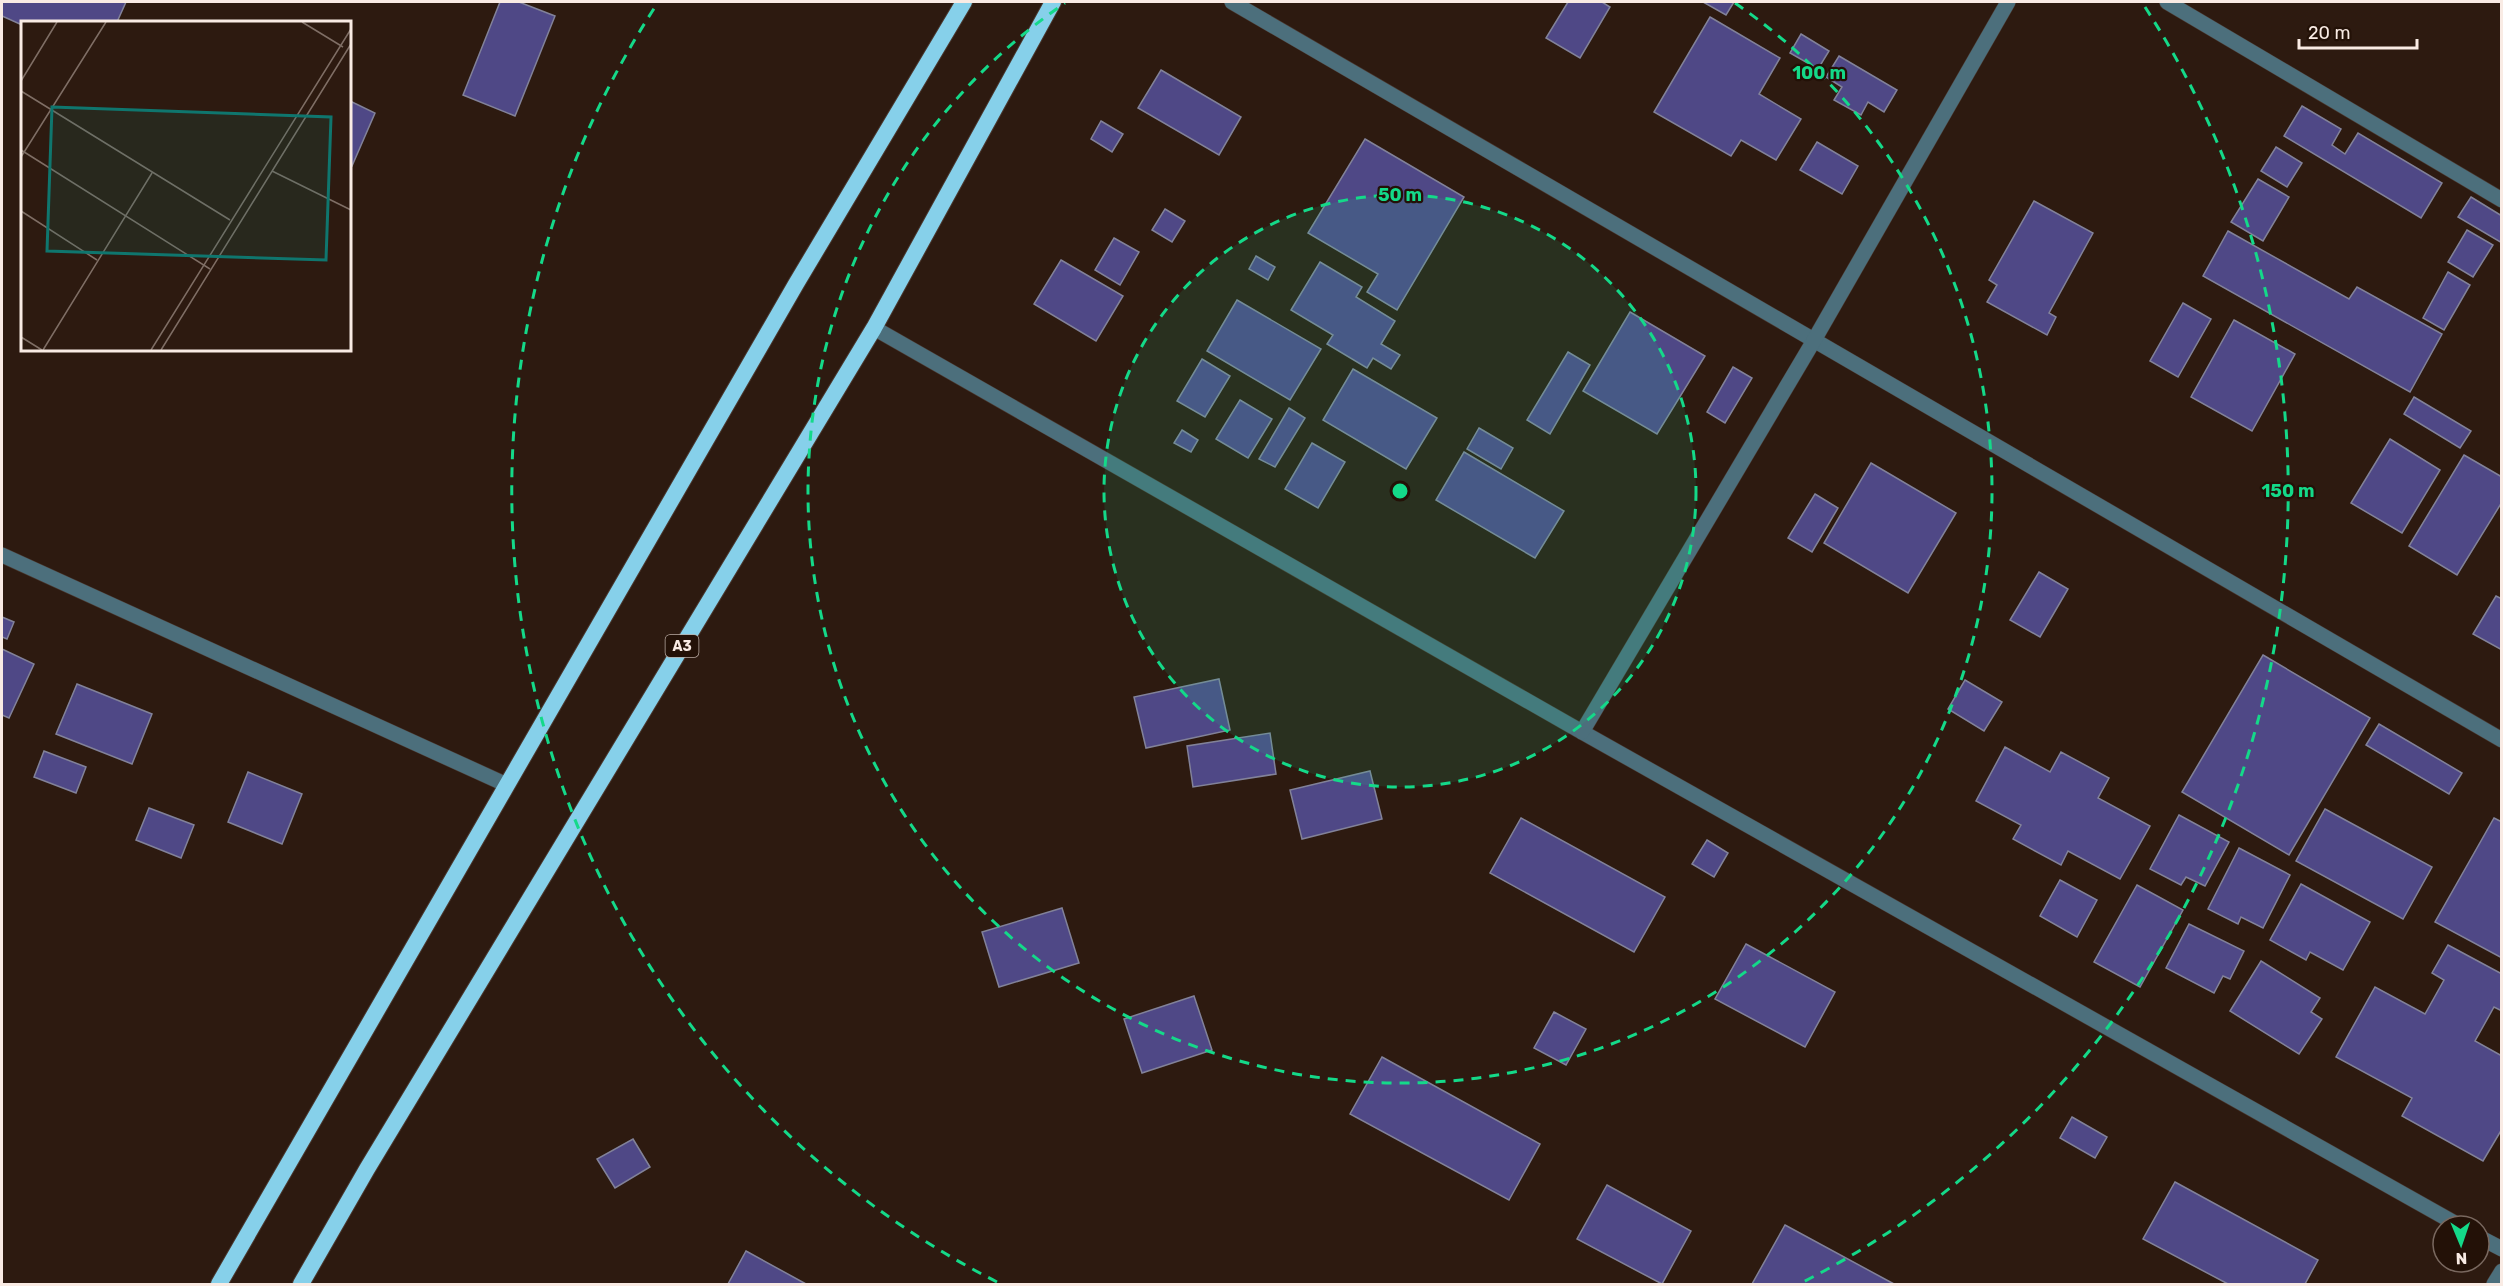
<svg xmlns="http://www.w3.org/2000/svg" width="2503" height="1286" font-family="Rubik,sans-serif">
  <rect width="100%" height="100%" fill="#2d1a10"/>
  <g fill="#4f4886" stroke="#828299" stroke-width="1.5">
    <path d="M2,2H126L117,22L22,25L2,16Z"/>
    <path d="M500,2H519L555,16L515,116L463,95Z"/>
    <path d="M1568,2H1602L1610,7L1580,58L1546,38Z"/>
    <path d="M1703,2H1734L1726,15Z"/>
    <path d="M1710,17L1780,58L1759,94L1801,119L1776,160L1741,140L1731,156L1654,112Z"/>
    <path d="M1801,34L1829,51L1818,69L1790,53Z"/>
    <path d="M1839,56L1897,90L1884,112L1868,102L1861,115L1834,100L1842,87L1826,77Z"/>
    <path d="M1161,70L1241,117L1219,155L1138,108Z"/>
    <path d="M350,101L375,113L352,166L350,165Z"/>
    <path d="M2302,106L2341,129L2332,145L2345,154L2358,133L2442,183L2421,218L2284,136Z"/>
    <path d="M1101,121L1123,134L1112,152L1091,139Z"/>
    <path d="M1365,139L1464,197L1397,310L1367,292L1378,274L1308,233Z"/>
    <path d="M1817,142L1858,166L1842,194L1800,170Z"/>
    <path d="M2276,147L2302,163L2287,187L2261,171Z"/>
    <path d="M2258,179L2289,197L2263,241L2231,222Z"/>
    <path d="M2471,197L2502,216V243L2458,217Z"/>
    <path d="M2034,201L2093,233L2049,313L2056,317L2047,335L1987,302L1997,285L1989,280Z"/>
    <path d="M1165,209L1185,221L1172,242L1152,230Z"/>
    <path d="M2467,230L2493,245L2473,277L2448,262Z"/>
    <path d="M2228,231L2349,299L2357,287L2442,334L2410,392L2203,276Z"/>
    <path d="M1114,238L1139,252L1120,285L1095,270Z"/>
    <path d="M1256,256L1275,267L1268,280L1249,269Z"/>
    <path d="M1061,260L1123,296L1096,341L1034,304Z"/>
    <path d="M1320,262L1362,287L1356,297L1395,321L1381,344L1400,355L1391,369L1373,358L1367,368L1327,344L1333,335L1291,310Z"/>
    <path d="M2448,272L2470,285L2444,330L2423,318Z"/>
    <path d="M1237,300L1321,349L1290,400L1207,351Z"/>
    <path d="M2183,303L2211,319L2178,377L2150,361Z"/>
    <path d="M1630,312L1705,356L1657,434L1583,391Z"/>
    <path d="M2234,320L2295,354L2252,431L2191,397Z"/>
    <path d="M1568,352L1590,365L1550,434L1527,420Z"/>
    <path d="M1202,359L1230,376L1205,417L1177,401Z"/>
    <path d="M1733,367L1752,378L1725,423L1707,412Z"/>
    <path d="M1353,369L1437,418L1406,469L1323,420Z"/>
    <path d="M2414,397L2471,431L2460,448L2404,414Z"/>
    <path d="M1240,400L1272,419L1248,458L1216,439Z"/>
    <path d="M1289,408L1305,418L1275,467L1259,459Z"/>
    <path d="M1479,428L1513,448L1501,469L1467,449Z"/>
    <path d="M1182,430L1198,440L1191,452L1174,443Z"/>
    <path d="M2390,439L2440,470L2402,533L2351,503Z"/>
    <path d="M1312,443L1345,462L1318,508L1285,489Z"/>
    <path d="M1464,452L1564,511L1535,558L1436,500Z"/>
    <path d="M2464,455L2502,477V502L2457,575L2409,546Z"/>
    <path d="M1871,463L1956,513L1908,593L1824,543Z"/>
    <path d="M1815,494L1838,508L1812,552L1788,538Z"/>
    <path d="M2039,572L2068,589L2040,637L2010,620Z"/>
    <path d="M2496,596L2502,599V650L2473,634Z"/>
    <path d="M2,617L14,622L7,639L2,637Z"/>
    <path d="M2,649L34,664L9,718L2,715Z"/>
    <path d="M2263,655L2370,718L2289,855L2182,792Z"/>
    <path d="M1219,679L1230,730L1146,748L1134,697Z"/>
    <path d="M1965,680L2002,702L1984,731L1948,709Z"/>
    <path d="M77,684L152,714L132,764L56,734Z"/>
    <path d="M2379,724L2462,773L2449,794L2366,745Z"/>
    <path d="M1270,733L1276,774L1193,787L1187,746Z"/>
    <path d="M2005,747L2050,772L2061,752L2109,778L2098,798L2150,826L2120,879L2068,851L2061,865L2013,839L2021,825L1976,801Z"/>
    <path d="M44,751L86,767L76,793L34,777Z"/>
    <path d="M1370,771L1382,819L1302,839L1290,790Z"/>
    <path d="M248,772L302,794L282,844L228,822Z"/>
    <path d="M149,808L194,825L181,858L136,840Z"/>
    <path d="M2325,809L2432,867L2403,919L2296,861Z"/>
    <path d="M2179,815L2229,842L2205,886L2186,877L2181,885L2150,869Z"/>
    <path d="M1521,818L1665,897L1634,952L1490,873Z"/>
    <path d="M2494,818L2502,822V958L2435,922Z"/>
    <path d="M1707,840L1728,853L1714,877L1692,864Z"/>
    <path d="M2239,848L2290,875L2263,928L2241,917L2238,924L2208,909Z"/>
    <path d="M2060,880L2097,900L2077,937L2040,916Z"/>
    <path d="M2301,884L2370,922L2343,970L2310,952L2306,960L2270,940Z"/>
    <path d="M2137,885L2183,910L2140,987L2094,962Z"/>
    <path d="M1062,908L1079,963L999,987L982,932Z"/>
    <path d="M2189,924L2244,951L2230,979L2223,976L2214,993L2166,968Z"/>
    <path d="M1746,944L1835,992L1805,1047L1715,999Z"/>
    <path d="M2448,945L2502,974V1011L2494,1007L2475,1041L2502,1056V1129L2483,1161L2402,1116L2412,1098L2336,1057L2375,987L2425,1014L2444,980L2432,973Z"/>
    <path d="M2261,961L2320,998L2311,1012L2322,1019L2299,1054L2230,1011Z"/>
    <path d="M1194,996L1212,1050L1142,1073L1124,1019Z"/>
    <path d="M1554,1012L1586,1029L1566,1065L1534,1048Z"/>
    <path d="M1382,1057L1540,1144L1509,1200L1350,1114Z"/>
    <path d="M2072,1117L2107,1137L2095,1158L2060,1138Z"/>
    <path d="M633,1139L650,1167L615,1188L597,1159Z"/>
    <path d="M2175,1182L2318,1260L2305,1284H2228L2143,1239Z"/>
    <path d="M1607,1185L1691,1231L1662,1284L1577,1239Z"/>
    <path d="M1785,1225L1894,1284H1752Z"/>
    <path d="M746,1251L806,1284H728Z"/>
  </g>
  <g fill="none" stroke-linecap="round" stroke-linejoin="round">
    <defs>
      <g id="minor">
        <path d="M1232,2L2502,740"/>
        <path d="M2167,2L2502,200"/>
        <path d="M874,328L1582,732L2460,1226"/>
        <path d="M2,555L507,785"/>
        <path d="M1582,732L1813,342L2008,2"/>
        <path d="M2479,1237L2502,1249"/>
        <path d="M2494,1284L2502,1271"/>
      </g>
      <g id="trunk">
        <path d="M219,1284L796,284L964,2"/>
        <path d="M301,1284L367,1169L874,328L1053,2"/>
      </g>
    </defs>
    <use href="#minor" stroke="#4a372e" stroke-width="16"/>
    <use href="#trunk" stroke="#4a372e" stroke-width="18"/>
    <use href="#minor" stroke="#4c6f7c" stroke-width="15"/>
    <use href="#trunk" stroke="#86d0ea" stroke-width="16"/>
  </g>
  <circle cx="1400" cy="491" r="296" fill="#14d989" fill-opacity=".12"/>
  <g fill="none" stroke="#14d989" stroke-width="3" stroke-dasharray="10 8">
    <circle cx="1400" cy="491" r="296"/>
    <path d="M1735 3A592 592 0 1 1 1065 3"/>
    <path d="M997 1282A888 888 0 0 1 655 7M2145 7A888 888 0 0 1 1803 1282"/>
  </g>
  <g text-anchor="middle" dominant-baseline="central" stroke-width="4.5" stroke-linejoin="round" paint-order="stroke">
    <rect fill="#231107" stroke="#b9aaa2" stroke-width="1.5" x="665.5" y="635" width="33" height="22" rx="4.5"/>
    <g font-size="14" font-weight="bold" fill="#f9ebe4">
      <text x="682" y="646">A3</text>
    </g>
  </g>
  <g transform="translate(21 21)">
    <rect width="330" height="330" fill="#2d1a10"/>
    <path fill="none" stroke="#7f6e65" stroke-width="1.5" d="M281,1L322,26M0,60L36,1M0,70L209,199M0,129L189,248M0,136L85,1M251,150L330,189M0,190L76,239M0,316L21,329M22,329L131,152M130,329L330,8M140,329L330,23"/>
    <path fill="#0f766e" fill-opacity="0.15" stroke="#0f766e" stroke-width="3" d="M31,86L310,96L305,239L26,230Z"/>
    <rect width="330" height="330" fill="none" stroke="#f9ebe4" stroke-width="3"/>
  </g>
  <circle cx="1400" cy="491" r="9" fill="#14d989" stroke="#231107" stroke-width="3"/>
  <g font-size="18" text-anchor="middle" font-weight="bold" fill="#14d989" stroke="#231107" stroke-width="4.5" stroke-linejoin="round" paint-order="stroke">
    <text x="1819" y="79">100 m</text>
    <text x="1400" y="201">50 m</text>
    <text x="2288" y="497">150 m</text>
  </g>
  <rect width="2503" height="1286" fill="none" stroke="#f9ebe4" stroke-width="6"/>
  <g transform="translate(2461 1244) rotate(178)"><circle r="28" fill="#231107" stroke="#79685f" stroke-width="1.5"/>
  <path d="M0-4.5L10 22L0 15L-10 22Z" fill="#14d989"/>
  <text y="-9" font-size="16" font-weight="bold" text-anchor="middle" fill="#f9ebe4">N</text>
  </g>
  <path d="M2299 39v9h118v-9" fill="none" stroke="#f9ebe4" stroke-width="3"/>
  <text x="2308" y="39" font-size="18" fill="#f9ebe4" stroke="#231107" stroke-width="4.5" paint-order="stroke">20 m</text>
</svg>
